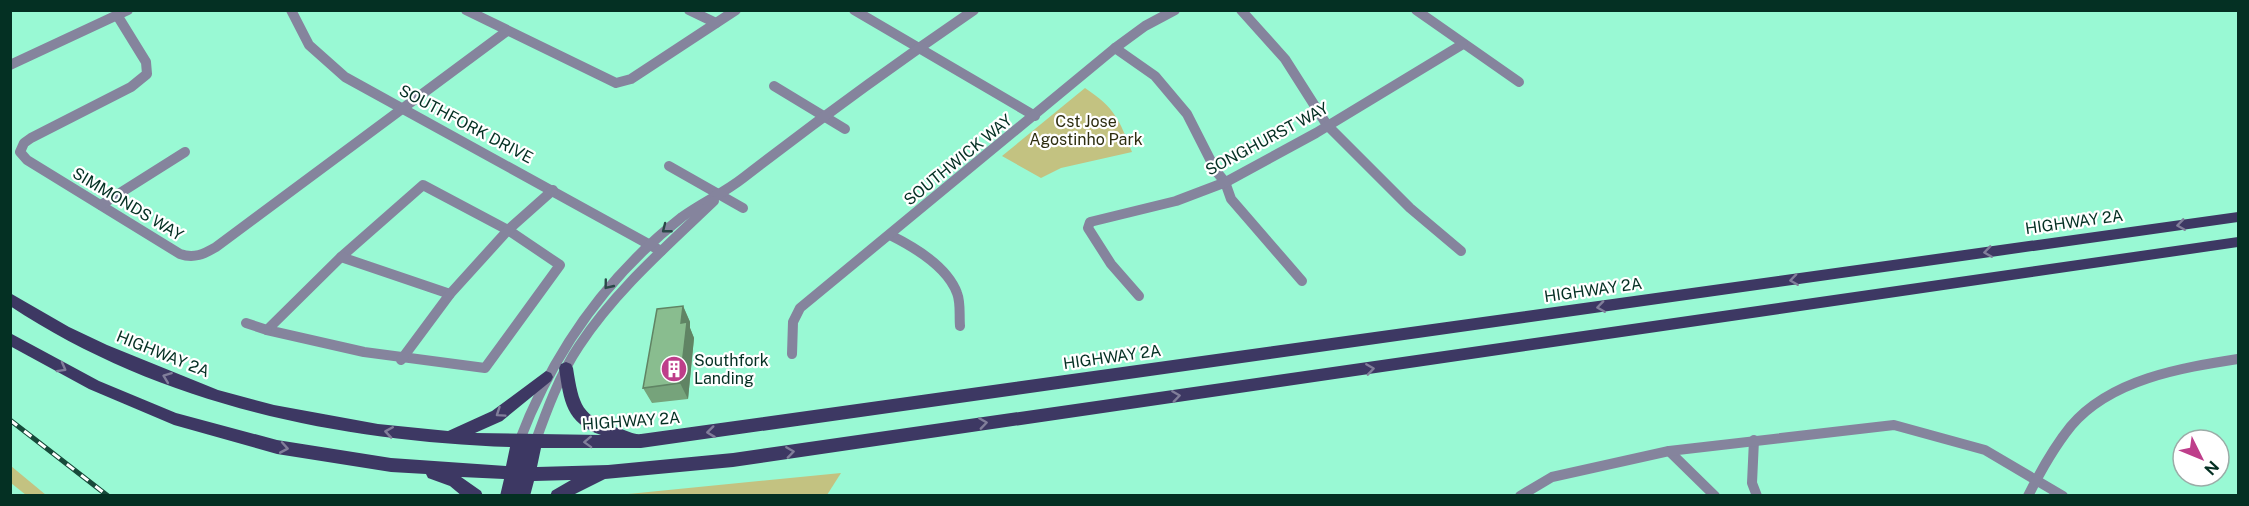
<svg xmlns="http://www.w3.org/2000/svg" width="2249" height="506" font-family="'Public Sans',sans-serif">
  <rect width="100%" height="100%" fill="#99f9d4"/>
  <g fill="#c3c281">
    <path d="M1085,88C1115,108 1119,119 1132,152L1061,168L1041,178L1002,156Z"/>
    <path d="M10,466H11L46,495H26L11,483Z"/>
    <path d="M841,473L827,495H618Z"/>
  </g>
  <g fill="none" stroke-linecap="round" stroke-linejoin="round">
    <g stroke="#85849d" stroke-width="10">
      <path d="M291,10L309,45L345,77L661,251"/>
      <path d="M466,10L616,83L631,79L736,10"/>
      <path d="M689,10L716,23"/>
      <path d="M854,10L1035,116"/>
      <path d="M1241,10L1285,59L1327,125L1410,208L1461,251"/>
      <path d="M1416,10L1519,82"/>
      <path d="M117,15L146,62L147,74L131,87L31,138L24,143L20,152L27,160L180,254C194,259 204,254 216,247L507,31"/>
      <path d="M1115,48L1155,76L1187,114L1216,171L1225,182L1231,199L1302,281"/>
      <path d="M10,65L128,10"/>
      <path d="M774,86L845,129"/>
      <path d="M669,166L743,208"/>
      <path d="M423,185L508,230L560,265L485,368L364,352L267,330L341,257Z"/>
      <path d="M101,205L185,152"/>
      <path d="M890,235C914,247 947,266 957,293C961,303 959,315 960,326"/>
      <path d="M341,257L450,294"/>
      <path d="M1139,296L1111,264L1088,228L1090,222L1176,201L1226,182L1316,133L1463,44"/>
      <path d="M246,323L267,330"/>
      <path d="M792,354L793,322L800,308L1115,48L1145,26L1175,10"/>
      <path d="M401,360L450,294L508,230L553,190"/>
      <path d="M1754,440L1752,483L1757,496"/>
      <path d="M519,442C553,352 606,277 682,217C701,203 724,193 743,178C818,120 895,64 974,10"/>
      <path d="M535,443C546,412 560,374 579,346C615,291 667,246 714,201"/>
      <path d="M1669,451L1715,496"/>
      <path d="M1520,496L1552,477L1669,451L1894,425L1985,450L2063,496"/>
      <path d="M2028,496C2040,472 2054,447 2071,426C2111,379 2181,368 2238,359"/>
    </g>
    <path fill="#3d3863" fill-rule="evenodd" d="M2238,212V222L641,448H541L537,467L608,465L733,453L2238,237V247L733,467L605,479L571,496H550L552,491L571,480L534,481L530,496H500L504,479L461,477L481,491L483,496H462L450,486L428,478L426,474L391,472L277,454L174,425L89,389L10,346V333L99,381L176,413L277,440L391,458L506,466L510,447C336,441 158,404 10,306V293L69,327L107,345L218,390L274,405L378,424L448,431L492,411L546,371L551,373L553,377L551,381L502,421L475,433L601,435C566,423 564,402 559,368L561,364L566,362L571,364L573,368C579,405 581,416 618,428C626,430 634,435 641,434Z"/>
    <defs>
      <path id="rail" d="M10,420L108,496"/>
    </defs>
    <use href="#rail" stroke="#174a3a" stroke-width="5"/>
    <use href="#rail" stroke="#fff" stroke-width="3" stroke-dasharray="9" stroke-linecap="butt"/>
  </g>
  <path fill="#76a37b" d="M683,306L690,322V328L694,338L688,399L652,403L643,388Z"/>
  <path fill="#608464" d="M683,306L690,322V328L694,338L688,399L680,383L681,323Z"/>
  <path fill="#89bd8f" stroke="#608464" stroke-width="1.5" d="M683,306L681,323L687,322L680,383L643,388L657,309Z"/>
  <defs><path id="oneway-chevron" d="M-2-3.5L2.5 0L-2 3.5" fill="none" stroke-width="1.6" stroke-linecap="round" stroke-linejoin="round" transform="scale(1.5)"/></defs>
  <g stroke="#817e9a">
    <use href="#oneway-chevron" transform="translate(2181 225) rotate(172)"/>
    <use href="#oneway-chevron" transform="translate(1988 252) rotate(172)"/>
    <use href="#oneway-chevron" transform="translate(1794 280) rotate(172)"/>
    <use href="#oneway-chevron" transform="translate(1601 307) rotate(172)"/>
    <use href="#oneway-chevron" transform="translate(62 368) rotate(29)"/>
    <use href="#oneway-chevron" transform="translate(1370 369) rotate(-8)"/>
    <use href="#oneway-chevron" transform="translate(167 377) rotate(-159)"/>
    <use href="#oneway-chevron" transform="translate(1176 396) rotate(-8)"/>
    <use href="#oneway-chevron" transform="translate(500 413) rotate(146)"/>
    <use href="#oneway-chevron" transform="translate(983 423) rotate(-8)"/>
    <use href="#oneway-chevron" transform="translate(389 432) rotate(-171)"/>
    <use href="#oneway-chevron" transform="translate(711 432) rotate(173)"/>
    <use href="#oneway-chevron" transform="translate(588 442) rotate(178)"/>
    <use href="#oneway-chevron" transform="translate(284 448) rotate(10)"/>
    <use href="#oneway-chevron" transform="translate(790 452) rotate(-8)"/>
  </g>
  <g stroke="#2b4948">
    <use href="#oneway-chevron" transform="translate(666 229) rotate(142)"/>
    <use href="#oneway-chevron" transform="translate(608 285) rotate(129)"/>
  </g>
  <defs>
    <symbol id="building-disc" viewBox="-11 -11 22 22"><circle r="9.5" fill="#be3e8a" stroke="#fff"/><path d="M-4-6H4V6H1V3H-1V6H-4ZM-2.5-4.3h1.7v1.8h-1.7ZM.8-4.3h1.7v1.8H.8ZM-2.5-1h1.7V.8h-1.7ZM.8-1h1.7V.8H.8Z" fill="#fff"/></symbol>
  </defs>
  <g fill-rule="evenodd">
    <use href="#building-disc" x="659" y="354" width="30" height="30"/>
  </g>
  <g text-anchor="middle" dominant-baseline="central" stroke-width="4.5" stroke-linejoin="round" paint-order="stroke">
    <g font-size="16" fill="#2e2e10" stroke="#fff">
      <text x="1086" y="121">Cst Jose<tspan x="1086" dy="18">Agostinho Park</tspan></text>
    </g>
    <g font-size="16" fill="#043023" stroke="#fff">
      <text transform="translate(466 124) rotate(28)">SOUTHFORK DRIVE</text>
      <text transform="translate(1267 139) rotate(-28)">SONGHURST WAY</text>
      <text transform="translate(958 160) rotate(-39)">SOUTHWICK WAY</text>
      <text transform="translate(128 204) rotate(31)">SIMMONDS WAY</text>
      <text transform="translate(2074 222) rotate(-8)">HIGHWAY 2A</text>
      <text transform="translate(1593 290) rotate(-8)">HIGHWAY 2A</text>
      <text transform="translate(163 354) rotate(22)">HIGHWAY 2A</text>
      <text transform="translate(1112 357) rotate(-8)">HIGHWAY 2A</text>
      <text transform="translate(631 421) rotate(-4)">HIGHWAY 2A</text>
    </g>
    <g font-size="16" fill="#043023" stroke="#fff" text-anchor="start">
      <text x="694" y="360">Southfork<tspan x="694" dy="18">Landing</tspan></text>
    </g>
  </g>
  <rect width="2249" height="506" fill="none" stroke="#043023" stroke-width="24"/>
  <g transform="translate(2201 458) rotate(133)"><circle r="28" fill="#ffffff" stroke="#9baca7" stroke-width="1.5"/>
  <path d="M0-4.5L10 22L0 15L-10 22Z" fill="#be3e8a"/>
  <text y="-9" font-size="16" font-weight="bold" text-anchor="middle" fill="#043023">N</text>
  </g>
</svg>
